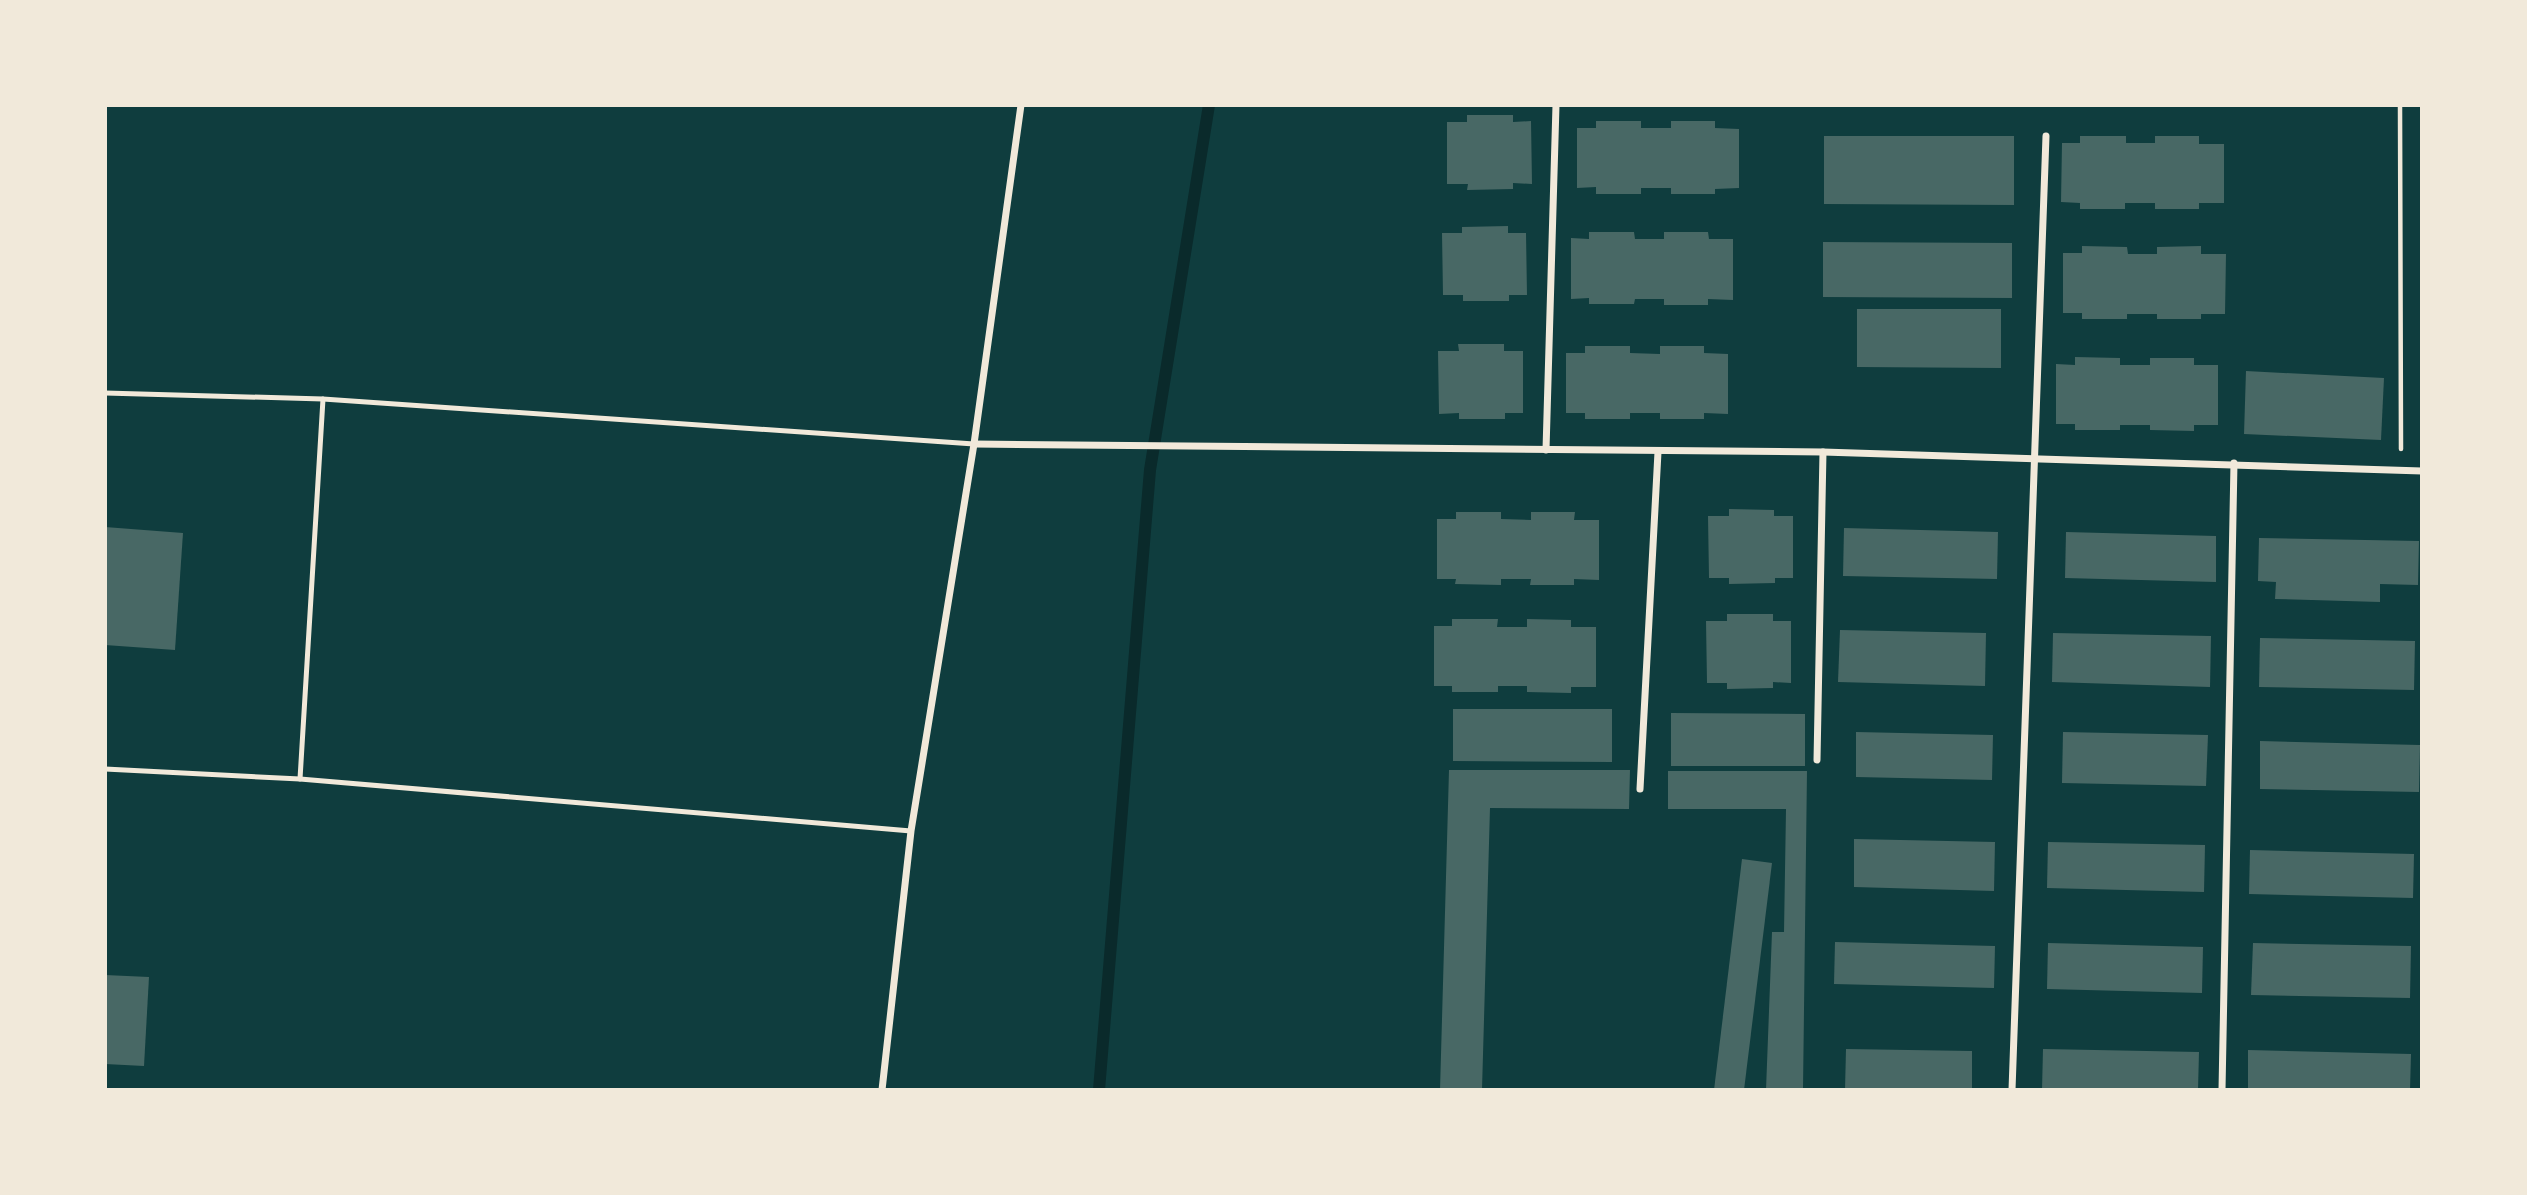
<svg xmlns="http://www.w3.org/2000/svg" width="2527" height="1195" font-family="'DM Sans',sans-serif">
  <rect width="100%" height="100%" fill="#0f3d3e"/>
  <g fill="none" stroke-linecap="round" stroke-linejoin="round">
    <path stroke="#0a2a2b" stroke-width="12" d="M1099,1090L1150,470L1209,105"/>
  </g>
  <g fill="#486865">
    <path d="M1467,115H1513V122L1531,121L1532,184L1513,183V189L1467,190L1468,184H1447V122H1467Z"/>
    <path d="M1596,121H1641V128H1671V121H1715V128L1739,129V188L1715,189V194H1671V188H1641V194H1596V187L1577,188V128H1596Z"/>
    <path d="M1824,136H2014V205L1824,204Z"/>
    <path d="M2080,136H2126V143H2155V136H2199V144H2224V203H2199V209H2155V203H2125V209H2080V203L2061,202L2062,143H2080Z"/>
    <path d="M1508,226V233H1526L1527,295H1509V301H1463V295H1443L1442,233H1462V227Z"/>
    <path d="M1589,232H1634L1635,239H1664V232H1708L1709,239H1733V300L1708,299V305H1664V299H1635L1634,304H1589V298L1571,299V238L1589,239Z"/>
    <path d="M1823,242L2012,243V298L1823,297Z"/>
    <path d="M2082,246L2127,247L2128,254H2157V247L2201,246V254H2226L2225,314H2201V319H2157V314H2127V319H2082V313H2063V253H2082Z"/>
    <path d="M1857,309H2001V368L1857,367Z"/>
    <path d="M1458,344H1504V351H1523V413H1505V419H1459V413L1439,414L1438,351H1459Z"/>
    <path d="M1585,346H1630V353L1660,354V346H1704V353L1728,354V414L1704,413V419H1660V413H1630V419H1585V413H1566V353H1585Z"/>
    <path d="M2075,357L2120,358V365H2150V358H2194V365H2218V425H2194V431L2150,430V425H2120V430H2075V424H2056V364L2075,365Z"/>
    <path d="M2246,371L2384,378L2381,440L2244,434Z"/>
    <path d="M1729,509L1774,510V516H1793V578H1775V583L1729,584V578H1709L1708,516H1729Z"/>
    <path d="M1456,512H1501V519L1531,520V512H1575L1574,520H1599V580L1574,579V585H1530L1531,579H1501V585L1455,584L1456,579H1437V519H1456Z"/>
    <path d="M105,527L183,533L175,650L105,645Z"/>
    <path d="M1844,528L1998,532L1997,579L1843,576Z"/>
    <path d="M2066,532L2216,536V582L2065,578Z"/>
    <path d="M2259,538L2419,541L2418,585L2380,584V602L2275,599L2276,582L2258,581Z"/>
    <path d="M1727,614H1773V621H1791V683L1773,682V688L1727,689V683H1707L1706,621H1727Z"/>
    <path d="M1452,619H1498L1497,627H1527V619L1571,620V627H1596V687H1571V693L1527,692V686H1498V692H1452V686H1434V626H1452Z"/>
    <path d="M1840,630L1986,633L1985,686L1838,682Z"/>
    <path d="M2053,633L2211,636L2210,687L2052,682Z"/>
    <path d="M2260,638L2415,641L2414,690L2259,687Z"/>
    <path d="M1453,709H1612V762L1453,761Z"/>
    <path d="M1671,713L1805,714V766H1671Z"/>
    <path d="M1856,732L1993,735L1992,780L1856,777Z"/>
    <path d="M2063,732L2208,735L2206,786L2062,783Z"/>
    <path d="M2260,741L2420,745L2419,792L2260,789Z"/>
    <path d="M1449,770H1630L1629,809L1490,808L1482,1090H1440Z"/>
    <path d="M1668,771H1807L1803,1090H1766L1772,932H1784L1786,809H1668Z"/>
    <path d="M1854,839L1995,842L1994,891L1854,887Z"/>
    <path d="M2048,842L2205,845L2204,892L2047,888Z"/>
    <path d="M2250,850L2414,854L2413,898L2249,894Z"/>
    <path d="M1742,859L1772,863L1744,1090H1714Z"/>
    <path d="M1835,942L1995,946L1994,988L1834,984Z"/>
    <path d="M2048,943L2203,947L2202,993L2047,989Z"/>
    <path d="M2253,943L2411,946L2410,998L2251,995Z"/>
    <path d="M105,975L149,977L144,1066L105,1064Z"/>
    <path d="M1846,1049L1972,1051V1090H1845Z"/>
    <path d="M2043,1049L2199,1052L2198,1090H2042Z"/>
    <path d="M2248,1050L2411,1054L2410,1090H2248Z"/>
  </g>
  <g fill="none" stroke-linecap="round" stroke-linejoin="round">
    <path stroke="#f1e9da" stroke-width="4.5" d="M2400,105L2401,449"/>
    <g stroke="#f1e9da" stroke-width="5">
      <path d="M105,393L323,399L974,444"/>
      <path d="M105,769L300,779L911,831"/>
      <path d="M300,779L323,399"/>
    </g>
    <g stroke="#f1e9da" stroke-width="7">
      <path d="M974,444L1823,452L2422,471"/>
      <path d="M1546,450L1556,105"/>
      <path d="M1817,760L1823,452"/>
      <path d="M1640,789L1658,452"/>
      <path d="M882,1090L911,831L974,444L1021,105"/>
      <path d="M2012,1090L2046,136"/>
      <path d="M2222,1090L2234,463"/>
    </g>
  </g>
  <rect width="2527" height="1195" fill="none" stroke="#f1e9da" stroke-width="214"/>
</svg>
